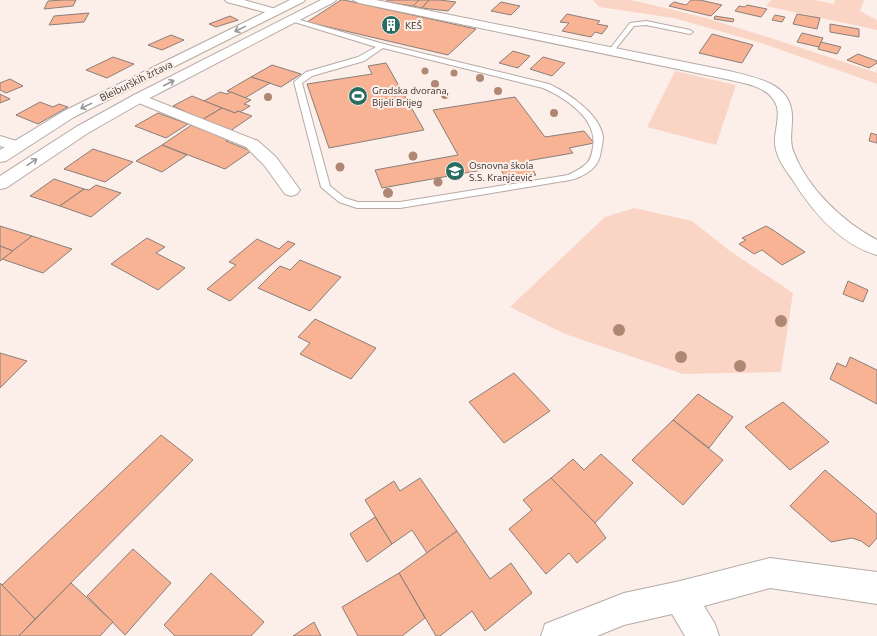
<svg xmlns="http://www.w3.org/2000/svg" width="877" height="636" font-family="Ubuntu,sans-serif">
  <rect width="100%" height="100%" fill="#fcefe9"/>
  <g fill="#fad5c5">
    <path d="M593,0H630L649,4L706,18L777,40L877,73V84L761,43L674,18L599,7Z"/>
    <path d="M771,0H814L834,4L835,0H864L860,11L877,20V30L766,6Z"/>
    <path d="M675,71L736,85L716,145L647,127Z"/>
    <path d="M634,208L692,221L730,251L793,293L781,372L683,374L565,334L510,307L605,217Z"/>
  </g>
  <g fill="#f8b294" stroke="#8a7f7a">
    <path d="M63,0H76L73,6L44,9L48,1Z"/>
    <path d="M341,0H344L476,29L448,55L307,22Z"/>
    <path d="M388,0H419L413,6L385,2Z"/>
    <path d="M419,0H429L422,8L413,6Z"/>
    <path d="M429,0H440L456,2L448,11L422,8Z"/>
    <path d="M691,0H700L722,5L711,16L669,6L674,2L686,5Z"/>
    <path d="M501,2L520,6L511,15L491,11Z"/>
    <path d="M747,5L767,9L761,17L735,11L739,6L745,7Z"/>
    <path d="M89,13L84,22L49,25L54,16Z"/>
    <path d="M567,14L600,21L597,24L608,26L602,34L595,32L591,37L562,31L569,23L560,22Z"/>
    <path d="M797,14L820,18L817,29L793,24Z"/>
    <path d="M775,15L785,17L782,22L772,20Z"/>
    <path d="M230,16L238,20L216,27L209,24Z"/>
    <path d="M715,16L734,19L733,22L714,19Z"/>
    <path d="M830,24L859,29V37L830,32Z"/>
    <path d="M802,33L823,38L819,47L797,42Z"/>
    <path d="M712,34L753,45L742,63L699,53Z"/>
    <path d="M171,35L184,40L162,50L148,45Z"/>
    <path d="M821,42L841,47L837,54L818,49Z"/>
    <path d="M513,51L530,56L518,68L499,63Z"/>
    <path d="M858,54L877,61V63L869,68L847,60Z"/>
    <path d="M113,57L134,64L107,78L86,70Z"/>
    <path d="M543,57L565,63L552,76L530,69Z"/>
    <path d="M386,63L424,130L329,148L307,84L372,74L368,66Z"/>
    <path d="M272,65L301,74L281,87L251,77Z"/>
    <path d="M251,77L270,83L245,98L227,91Z"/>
    <path d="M10,79L23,86L6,93L0,90V83Z"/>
    <path d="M220,92L227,94L231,92L251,100L244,104L250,106L240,112L238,111L235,113L204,101Z"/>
    <path d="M0,94L10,99L0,103Z"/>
    <path d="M192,96L222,108L200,121L182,113L184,111L173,106Z"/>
    <path d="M515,97L545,137L584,131L594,143L569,148L573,153L527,161L536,175L507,180L499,167L382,188L375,170L458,155L433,110Z"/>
    <path d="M40,102L53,107L59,104L68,107L38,124L16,115Z"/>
    <path d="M222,108L235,113L238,111L252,116L230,131L200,121Z"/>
    <path d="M158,113L188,124L166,138L135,126Z"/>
    <path d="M193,124L231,138L226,141L251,151L225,169L162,145Z"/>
    <path d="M871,133L877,135V143L869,141Z"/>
    <path d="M162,145L187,155L162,172L136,161Z"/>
    <path d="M93,149L133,162L105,182L64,169Z"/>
    <path d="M54,179L84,189L60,206L30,196Z"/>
    <path d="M96,185L121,193L91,217L60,206L84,189L89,190Z"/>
    <path d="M0,226L32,236L13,251L0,246Z"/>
    <path d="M766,226L773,230L805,252L782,265L762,250L754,254L739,244L746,240L742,238Z"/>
    <path d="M32,236L72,249L43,273L2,259Z"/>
    <path d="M147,238L165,247L156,253L185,268L158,290L111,264Z"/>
    <path d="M257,239L279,249L288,241L295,244L230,301L207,289L236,265L229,262Z"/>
    <path d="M0,246L13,251L0,261Z"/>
    <path d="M300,260L341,277L310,311L258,288L280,266L290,270Z"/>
    <path d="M848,281L868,290L863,302L843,294Z"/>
    <path d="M315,319L376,348L351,379L300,354L310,343L298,337Z"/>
    <path d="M0,353L27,361L0,388Z"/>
    <path d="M850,357L877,370V404L830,379L837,363L846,367Z"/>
    <path d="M514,373L550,411L504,443L469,402Z"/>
    <path d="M698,394L733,417L709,448L673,420Z"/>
    <path d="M783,402L829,442L790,470L745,427Z"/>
    <path d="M673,420L723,460L683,505L632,460Z"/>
    <path d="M161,435L193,460L35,619L2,585Z"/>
    <path d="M601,454L633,483L595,523L551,478L573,459L584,470Z"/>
    <path d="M825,470L877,514V538L869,547L861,541L852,538L831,542L790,506Z"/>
    <path d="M420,478L457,531L427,553L412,530L392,544L365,500L394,481L400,491Z"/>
    <path d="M551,478L595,523L606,538L577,563L569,553L546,574L509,529L532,510L523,500Z"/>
    <path d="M375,517L392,544L367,562L350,534Z"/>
    <path d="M457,531L490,579L511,563L532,593L485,631L472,611L440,636H436L399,573Z"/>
    <path d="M133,549L171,583L125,635L87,596Z"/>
    <path d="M211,573L264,622L251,636H175L164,625Z"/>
    <path d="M399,573L425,618L402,636H358L342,607Z"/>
    <path d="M0,583L35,619L19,636H0Z"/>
    <path d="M71,583L113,622L100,636H19Z"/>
    <path d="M314,622L321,636H293Z"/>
  </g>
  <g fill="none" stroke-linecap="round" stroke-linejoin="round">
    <defs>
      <g id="service">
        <path d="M293,18L384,44L549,84C568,93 600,114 603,137C603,143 601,150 600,156C597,169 583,177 570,180L400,208H357L339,202L321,187L294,82L306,72L358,57L376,47L291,21L290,20ZM383,48L543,88C566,98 598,119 593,147C592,153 591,160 586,164C581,169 574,172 568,175L400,202H358L345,198L330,186L302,83L312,76L364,61Z"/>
        <path d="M646,21L690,30L693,32L690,34L646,25L634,26L613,52H609V50L630,23Z"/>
      </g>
      <g id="minor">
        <path d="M225,0H244L279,10L281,12L279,14L275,15L227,2Z"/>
        <path d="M353,0H376L729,71C757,78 794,83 792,120C792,131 789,142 794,153C808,189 843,222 877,240V255C839,244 812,211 792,179C785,169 776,157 775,144C774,130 783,111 773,99C763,85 742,83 726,79L359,3Z"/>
        <path d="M139,94L258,141L276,157L300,190L297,194L291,196L285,194L264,165L246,147L134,101L132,98L134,95Z"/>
        <path d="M0,136L23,143L25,146L23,149L17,151L0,146Z"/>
        <path d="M770,558L877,572V604L770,588L704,606L715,624L719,636H685L672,614L624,625L597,636H541L545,624L624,593L680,581Z"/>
      </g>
      <g id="tertiary">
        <path d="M290,0H305L303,2L74,117L6,161L0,162V150L64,111Z"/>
        <path d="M321,0H336L334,2L144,101L88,133L6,188L0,189V176L76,127L134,95Z"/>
      </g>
    </defs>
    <use href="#service" stroke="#b6aaa5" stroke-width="2"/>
    <use href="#minor" stroke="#b6aaa5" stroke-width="2"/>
    <use href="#tertiary" stroke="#b6aaa5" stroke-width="2"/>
    <use href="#service" fill="#fff" fill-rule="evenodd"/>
    <use href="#minor" fill="#fff" fill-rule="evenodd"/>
    <use href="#tertiary" fill="#fff" fill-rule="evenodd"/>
  </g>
  <g fill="#af8773">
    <circle cx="425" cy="71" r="3.5"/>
    <circle cx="454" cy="73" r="3.5"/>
    <circle cx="480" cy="78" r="4"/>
    <circle cx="435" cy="84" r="4"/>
    <circle cx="498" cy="91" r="4"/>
    <circle cx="445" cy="95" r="4"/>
    <circle cx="268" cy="97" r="4"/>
    <circle cx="554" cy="113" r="4"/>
    <circle cx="413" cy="156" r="4.5"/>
    <circle cx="340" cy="167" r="4.5"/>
    <circle cx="438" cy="182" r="4.5"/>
    <circle cx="388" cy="193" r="5"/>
    <circle cx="781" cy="321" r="6"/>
    <circle cx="619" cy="330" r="6"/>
    <circle cx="681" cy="357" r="6"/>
    <circle cx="740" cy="366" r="6"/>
  </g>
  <defs><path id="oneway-shaft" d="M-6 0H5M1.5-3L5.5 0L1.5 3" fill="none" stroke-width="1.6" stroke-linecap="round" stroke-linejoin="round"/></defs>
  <g stroke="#999696">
    <use href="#oneway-shaft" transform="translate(240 29) rotate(154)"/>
    <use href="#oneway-shaft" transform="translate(169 83) rotate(-27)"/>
    <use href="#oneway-shaft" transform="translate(86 106) rotate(154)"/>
    <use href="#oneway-shaft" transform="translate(32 162) rotate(-34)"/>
  </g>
  <defs>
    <symbol id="building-disc" viewBox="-11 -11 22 22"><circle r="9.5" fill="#296d60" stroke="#fcefe9"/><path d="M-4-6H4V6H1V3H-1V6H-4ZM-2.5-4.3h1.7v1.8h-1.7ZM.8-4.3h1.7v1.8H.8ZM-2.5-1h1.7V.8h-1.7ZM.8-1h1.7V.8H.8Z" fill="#fff"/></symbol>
    <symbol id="stadium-disc" viewBox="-11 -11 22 22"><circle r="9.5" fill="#296d60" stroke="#fcefe9"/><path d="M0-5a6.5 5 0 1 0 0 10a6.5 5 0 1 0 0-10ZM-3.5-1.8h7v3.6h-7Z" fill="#fff"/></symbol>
    <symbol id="school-disc" viewBox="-11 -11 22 22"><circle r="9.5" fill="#296d60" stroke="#fcefe9"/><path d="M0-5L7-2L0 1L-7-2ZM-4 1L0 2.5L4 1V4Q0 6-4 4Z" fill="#fff"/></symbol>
  </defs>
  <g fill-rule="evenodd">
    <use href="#building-disc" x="380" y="14" width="22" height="22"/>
    <use href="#stadium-disc" x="347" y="85" width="22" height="22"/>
    <use href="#school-disc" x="444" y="160" width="22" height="22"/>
  </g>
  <g text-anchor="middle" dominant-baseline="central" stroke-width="4" stroke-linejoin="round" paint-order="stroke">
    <g font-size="10" fill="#332e2c" stroke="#fcefe9" text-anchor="start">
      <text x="405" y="25">KEŠ</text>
      <text x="372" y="90">Gradska dvorana,<tspan x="372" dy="12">Bijeli Brijeg</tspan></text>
      <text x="469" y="165">Osnovna škola<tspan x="469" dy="12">S.S. Kranjčević</tspan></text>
    </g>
    <g font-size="10" fill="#332e2c" stroke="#fcefe9">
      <text transform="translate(136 81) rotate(-26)">Bleiburških žrtava</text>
    </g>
  </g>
</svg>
